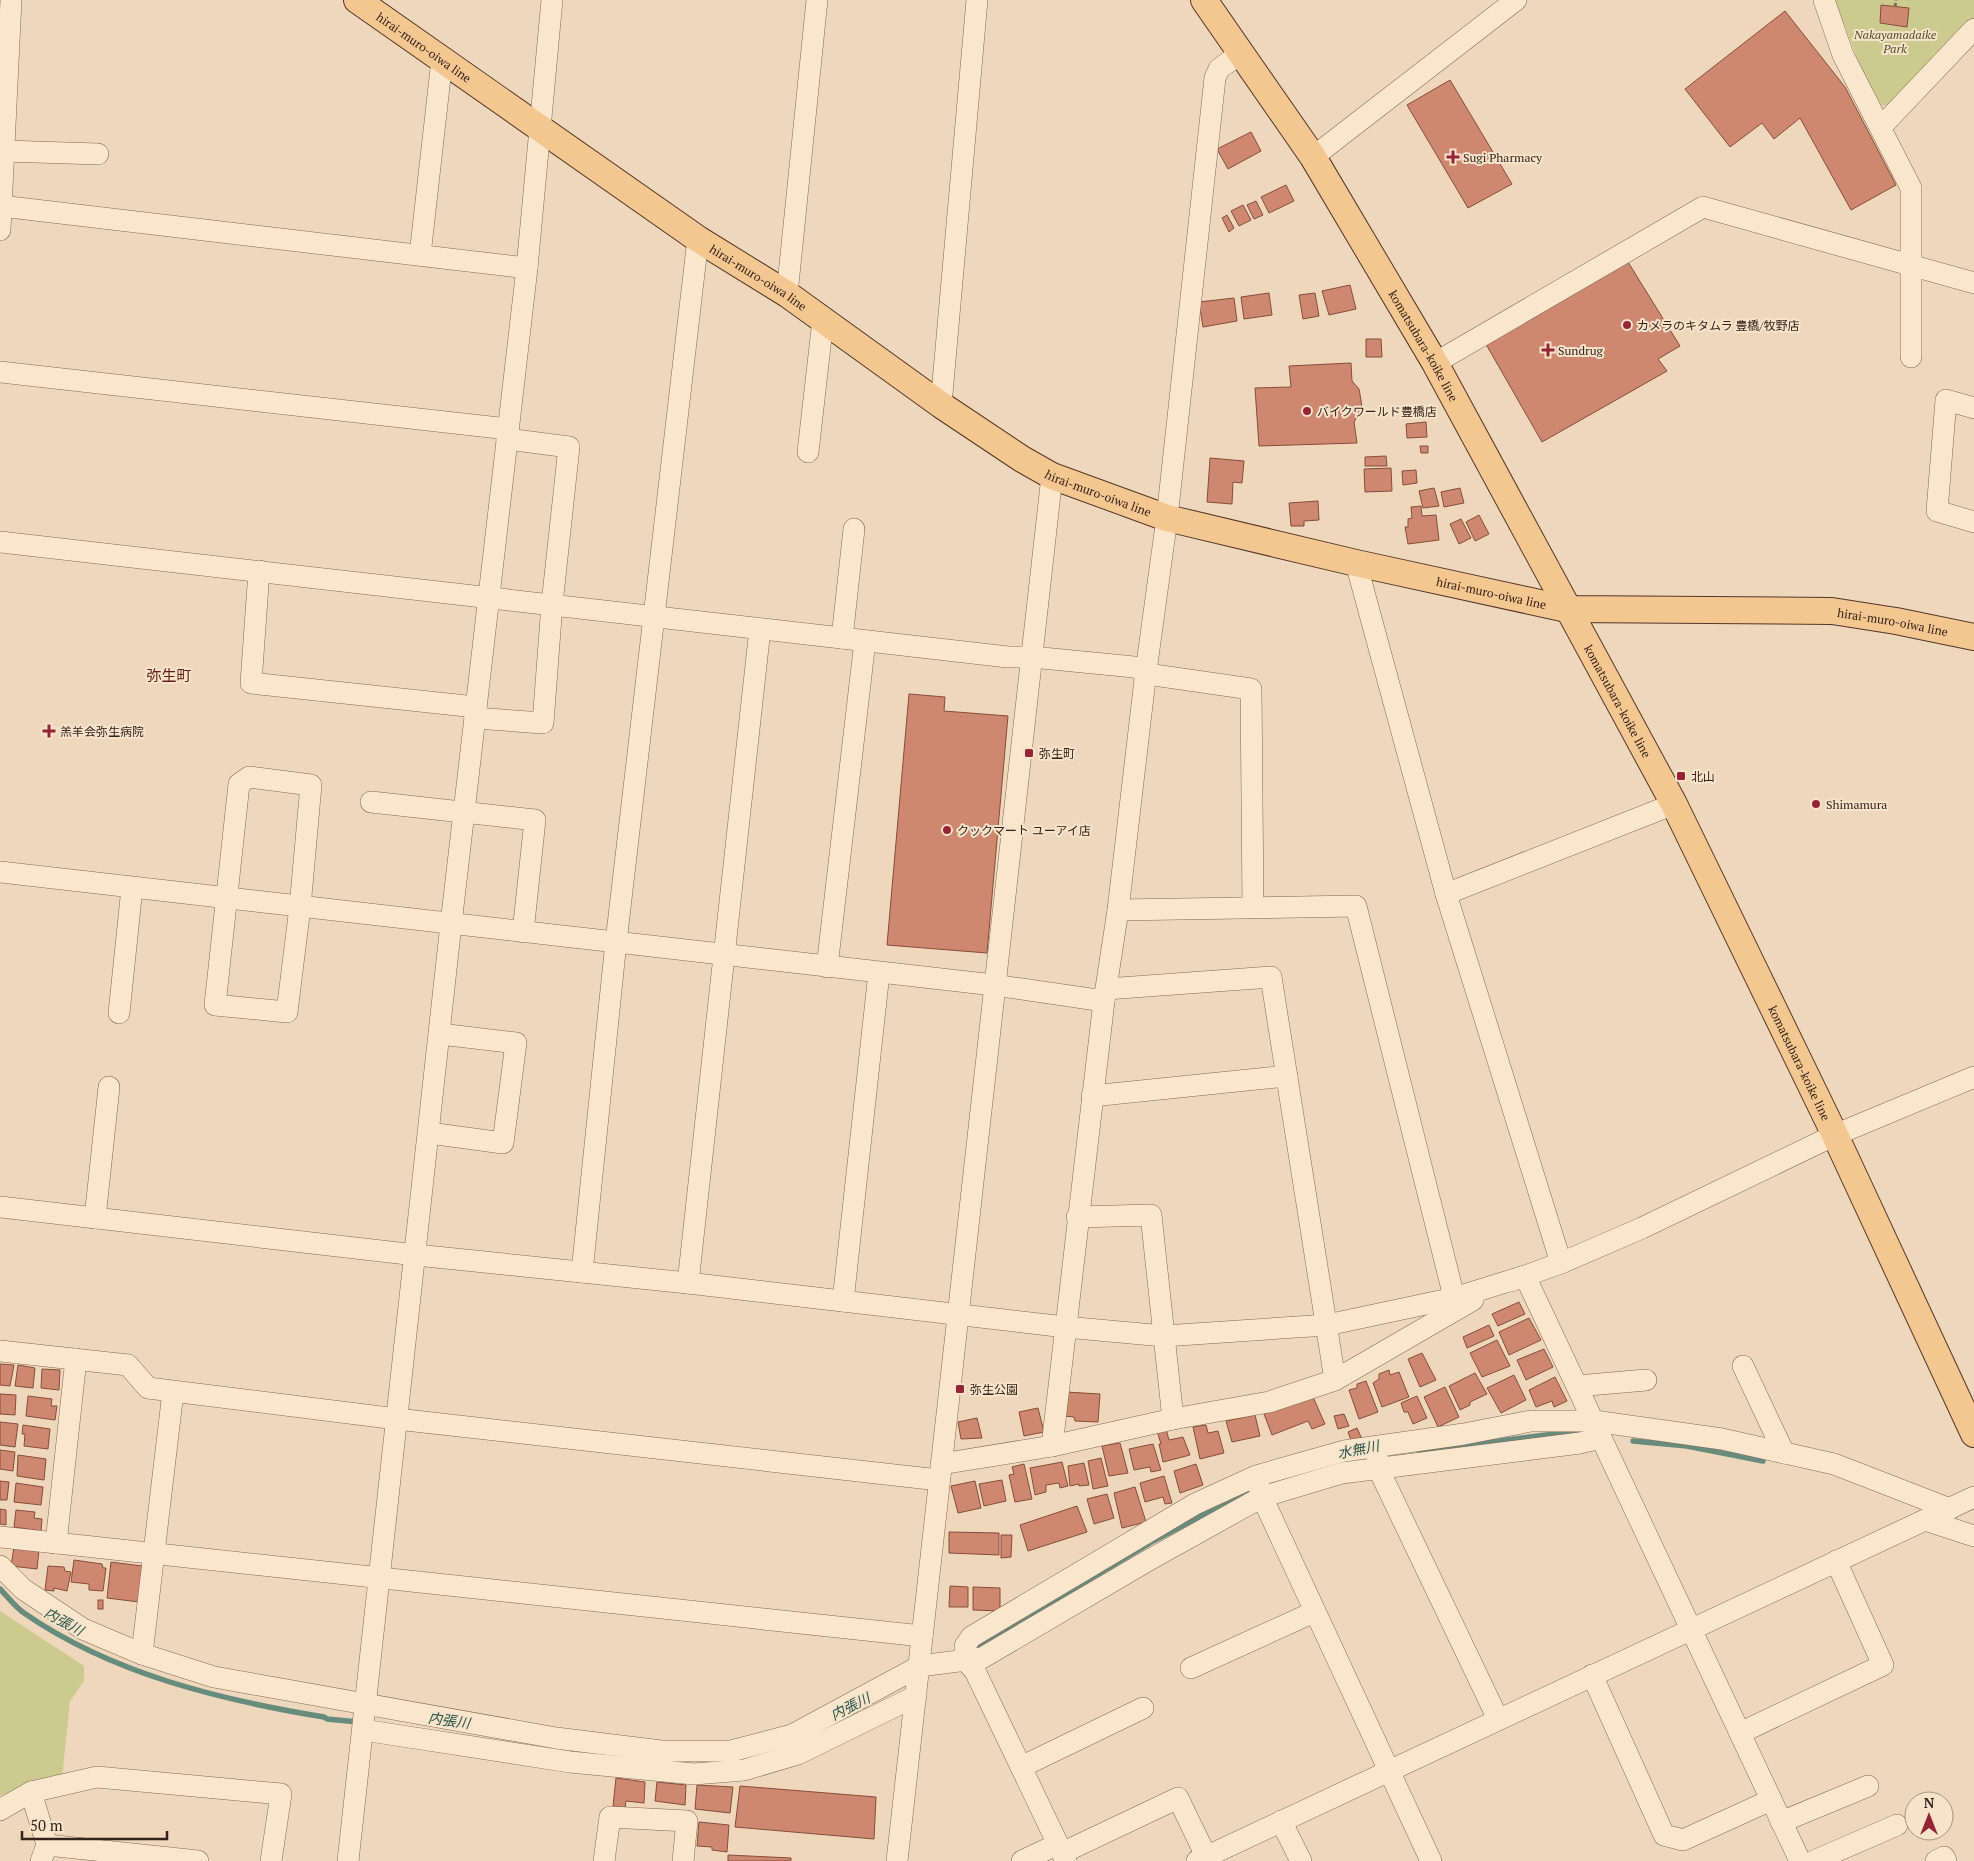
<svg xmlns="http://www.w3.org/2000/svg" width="1974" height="1861" font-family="'PT Serif','Noto Sans JP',serif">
  <rect width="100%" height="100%" fill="#eed7bb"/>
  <g fill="#ccca8f">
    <path d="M1835,0H1974V17L1890,106L1881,105L1859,63Z"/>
    <path d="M0,1611L84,1666V1681L70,1701L62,1778L39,1781L0,1796Z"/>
  </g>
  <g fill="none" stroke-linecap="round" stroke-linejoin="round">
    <g stroke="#678c7d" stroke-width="5.5">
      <path d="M1633,1441L1687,1446L1763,1461"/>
      <path d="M1419,1451L1578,1431"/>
      <path d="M0,1589C8,1597 15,1607 24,1613C112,1674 221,1700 324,1717L327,1719L358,1722"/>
      <path d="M974,1650L1153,1541L1238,1497L1252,1492"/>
    </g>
  </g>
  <g fill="#cd886f" stroke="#854d3a">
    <path d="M1881,5L1909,8L1907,27L1880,23Z"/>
    <path d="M1785,11L1845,87L1896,185L1851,210L1800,118L1774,139L1762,123L1730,147L1685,89Z"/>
    <path d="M1450,80L1512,184L1468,208L1407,105Z"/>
    <path d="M1251,132L1261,151L1228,169L1217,149Z"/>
    <path d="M1286,185L1294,201L1269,213L1261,197Z"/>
    <path d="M1256,201L1263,215L1254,219L1247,205Z"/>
    <path d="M1243,205L1251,220L1239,226L1231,211Z"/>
    <path d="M1227,215L1234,228L1229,232L1222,218Z"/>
    <path d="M1628,262L1680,346L1658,359L1667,371L1542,442L1483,339Z"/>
    <path d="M1350,285L1356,309L1329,315L1322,291Z"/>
    <path d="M1269,293L1272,315L1244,319L1241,297Z"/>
    <path d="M1315,293L1319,316L1303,319L1299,295Z"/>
    <path d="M1234,298L1237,321L1203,327L1199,302Z"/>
    <path d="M1366,339H1381L1382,357H1366Z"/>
    <path d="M1351,363L1352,381L1359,389L1361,400L1362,409L1354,422L1357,443L1259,446L1255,388L1291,387L1289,366Z"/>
    <path d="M1426,422L1427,437L1407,438L1406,424Z"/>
    <path d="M1420,446H1428V453H1421Z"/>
    <path d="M1386,456L1387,466H1365V457Z"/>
    <path d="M1210,458L1244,461L1242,483L1233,482L1232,504L1207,502Z"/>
    <path d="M1391,468L1392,491L1365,492L1364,469Z"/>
    <path d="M1416,470L1417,483L1403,485L1402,471Z"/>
    <path d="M1434,488L1439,506L1423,508L1419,491Z"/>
    <path d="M1460,488L1464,503L1444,507L1441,492Z"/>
    <path d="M1318,501L1319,520L1304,521V526H1291L1289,503Z"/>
    <path d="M1421,506L1422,516L1436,515L1439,540L1408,544L1405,527H1408V519L1412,518L1411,507Z"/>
    <path d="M1479,515L1489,534L1475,541L1466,522Z"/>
    <path d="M1461,519L1471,538L1459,544L1450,524Z"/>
    <path d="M909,694L945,697L944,711L1008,716L987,953L887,945Z"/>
    <path d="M1519,1302L1525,1314L1498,1326L1492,1314Z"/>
    <path d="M1529,1318L1541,1340L1509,1355L1499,1332Z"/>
    <path d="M1489,1325L1494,1336L1467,1348L1463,1337Z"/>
    <path d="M1497,1340L1510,1366L1482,1377L1470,1353Z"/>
    <path d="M1544,1349L1553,1367L1526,1380L1517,1360Z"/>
    <path d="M1422,1353L1436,1380L1420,1387L1408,1359Z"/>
    <path d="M0,1364L14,1365L10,1386L0,1385Z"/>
    <path d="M18,1365L35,1368L33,1388L15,1386Z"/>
    <path d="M42,1369L60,1370L59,1390L41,1388Z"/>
    <path d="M1389,1370L1390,1375L1399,1372L1409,1397L1382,1407L1373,1383L1379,1379V1374Z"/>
    <path d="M1475,1373L1487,1394L1470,1402V1405L1460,1410L1449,1386Z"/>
    <path d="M1514,1375L1526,1400L1501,1413L1487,1388Z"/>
    <path d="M1555,1377L1567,1401L1554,1407L1552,1401L1536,1407L1529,1390Z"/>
    <path d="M1366,1381L1378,1412L1359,1419L1349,1390L1357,1388V1384Z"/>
    <path d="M1445,1387L1459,1417L1438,1427L1424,1397Z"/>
    <path d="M1066,1392L1100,1394L1098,1422L1075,1421L1074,1417L1064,1416Z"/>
    <path d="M0,1394L16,1395L15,1415L0,1414Z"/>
    <path d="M28,1396L52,1399L51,1406H57L55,1420L26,1416Z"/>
    <path d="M1417,1396L1427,1418L1413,1424L1408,1412H1404L1401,1403Z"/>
    <path d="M1313,1397L1325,1424L1312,1429L1308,1421L1272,1435L1264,1414L1295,1401Z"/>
    <path d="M1038,1408L1044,1432L1024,1436L1019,1412Z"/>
    <path d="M1344,1414L1349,1426L1338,1429L1334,1416Z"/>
    <path d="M1255,1415L1260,1436L1232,1442L1226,1421Z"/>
    <path d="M977,1418L982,1438L961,1439L958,1422Z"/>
    <path d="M0,1422L18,1424L15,1447L0,1445Z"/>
    <path d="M23,1425L50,1429L48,1449L24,1446L25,1434H22Z"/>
    <path d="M1206,1425L1208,1433L1218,1431L1224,1453L1200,1459L1193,1427Z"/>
    <path d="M1357,1428L1362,1439L1352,1443L1348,1432Z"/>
    <path d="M1166,1429L1169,1440L1183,1437L1190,1455L1163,1462L1159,1444H1161L1157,1431Z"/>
    <path d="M1120,1443L1128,1473L1109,1476L1102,1446Z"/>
    <path d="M1153,1444L1161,1470L1151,1472L1150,1467L1134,1470L1129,1449Z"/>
    <path d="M0,1450L15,1452L13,1471L0,1469Z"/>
    <path d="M18,1455L46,1459L44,1480L17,1476Z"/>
    <path d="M1101,1458L1108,1486L1093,1489L1088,1461Z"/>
    <path d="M1062,1462L1068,1486L1060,1488L1059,1483L1046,1485V1492L1035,1495L1030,1468Z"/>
    <path d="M1084,1463L1089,1485L1079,1486V1484L1070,1486L1068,1466Z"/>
    <path d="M1024,1464L1032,1499L1015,1502L1009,1475L1014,1474L1012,1467Z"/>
    <path d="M1196,1464L1203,1485L1180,1493L1174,1471Z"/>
    <path d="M1164,1476L1172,1503L1165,1504L1163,1497L1145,1502L1140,1483Z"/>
    <path d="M1002,1480L1006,1501L984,1506L979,1484Z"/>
    <path d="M0,1481L9,1482L7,1500H0Z"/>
    <path d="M975,1481L981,1508L958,1513L951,1486Z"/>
    <path d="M16,1483L43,1487L41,1505L14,1502Z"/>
    <path d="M1135,1487L1146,1522L1122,1528L1114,1493Z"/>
    <path d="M1107,1494L1114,1518L1094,1524L1087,1499Z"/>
    <path d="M1077,1506L1087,1532L1028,1551L1020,1525Z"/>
    <path d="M0,1509L6,1510V1525L0,1524Z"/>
    <path d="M16,1510L35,1512L34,1518L42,1519L41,1531L14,1527Z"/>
    <path d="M949,1532L999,1533V1555L949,1553Z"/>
    <path d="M1001,1535H1012L1011,1557L1001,1558Z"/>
    <path d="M14,1547L39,1550L37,1569L11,1566Z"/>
    <path d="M74,1560L102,1564L103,1568H106L103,1591L89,1590V1584L71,1582Z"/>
    <path d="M111,1562L142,1566L139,1602L107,1598Z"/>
    <path d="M48,1566L64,1567L65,1571L71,1572L67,1591L54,1588V1591L45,1590Z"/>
    <path d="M950,1586L968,1587V1607H949Z"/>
    <path d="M973,1587L1000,1588V1611L973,1610Z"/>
    <rect x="98" y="1600" width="5" height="9"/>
    <path d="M616,1778L645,1782L644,1803L626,1801L625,1808L613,1806Z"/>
    <path d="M657,1782L686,1785L685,1805L655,1801Z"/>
    <path d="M697,1785L733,1787L730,1813L695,1809Z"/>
    <path d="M740,1786L876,1797L874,1839L735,1827Z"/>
    <path d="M699,1822L729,1825L727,1852L712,1850V1847L697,1846Z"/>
    <path d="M728,1855L791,1858V1861H728Z"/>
  </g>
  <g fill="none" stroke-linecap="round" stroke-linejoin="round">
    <defs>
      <g id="minor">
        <path d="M1824,0L1843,55L1911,188V357"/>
        <path d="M1881,127L1974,29"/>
        <path d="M4,151L98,154"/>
        <path d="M1313,157L1516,0"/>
        <path d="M1,206L527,268"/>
        <path d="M0,230L11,0"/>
        <path d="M420,255L442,60"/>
        <path d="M787,294L817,0"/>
        <path d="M1435,363L1703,207L1974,283"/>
        <path d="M0,372L508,429"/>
        <path d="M941,405L977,0"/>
        <path d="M1974,408L1946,400L1937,511L1974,522"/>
        <path d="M808,452L823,320"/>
        <path d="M0,542L1008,657H1032L1134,667L1154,675L1251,689L1253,907"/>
        <path d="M1356,563L1446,894L1561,1263"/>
        <path d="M259,571L251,683L476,707"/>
        <path d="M842,638L854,529"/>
        <path d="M475,718L543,723L552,604L569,447L507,439"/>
        <path d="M249,777L311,785L300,907L287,1012L215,1005L239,784Z"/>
        <path d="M371,802L535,820L523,932"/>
        <path d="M0,872L994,985L1104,1001"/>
        <path d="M1446,894L1674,804"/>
        <path d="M1118,910L1356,906L1457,1309"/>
        <path d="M827,967L865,641"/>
        <path d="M1106,989L1271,977L1335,1380"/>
        <path d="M119,1013L132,888"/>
        <path d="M1092,1096L1287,1076"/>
        <path d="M429,1133L503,1143L516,1043L440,1034"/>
        <path d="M0,1207L416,1255L688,1283L1065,1327L1164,1336L1327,1325L1454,1298L1525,1276L1800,1861"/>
        <path d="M1077,1217L1151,1215L1173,1419"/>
        <path d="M95,1218L109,1087"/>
        <path d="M582,1272L616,942L698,239"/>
        <path d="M1511,1281L1561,1263L1642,1228L1835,1135L1974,1077"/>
        <path d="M688,1283L760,629"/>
        <path d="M843,1301L879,973"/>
        <path d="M0,1351L128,1365L148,1388L397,1419L939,1480"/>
        <path d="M1743,1366L1784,1453"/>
        <path d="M1577,1386L1646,1380"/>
        <path d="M1052,1446L1104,1001L1118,910L1146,671L1167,518L1215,78L1219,69L1242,52"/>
        <path d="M1377,1454L1378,1468L1498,1719"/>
        <path d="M941,1464L1052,1446L1173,1419L1269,1402L1335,1380L1473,1300"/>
        <path d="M1258,1483L1262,1497L1431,1861"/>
        <path d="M1925,1520L1974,1536"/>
        <path d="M0,1537L922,1636"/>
        <path d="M56,1543L76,1359"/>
        <path d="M0,1566L23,1589L83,1629L142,1654L214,1677L556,1738L661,1751H731L792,1735L920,1666L982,1658L1149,1560L1262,1497L1342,1473L1580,1443L1601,1438"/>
        <path d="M142,1654L173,1392"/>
        <path d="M1191,1668L1314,1612"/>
        <path d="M1592,1675L1664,1835L1683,1840L1771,1800"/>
        <path d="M363,1730L570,1762L694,1774L744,1770L798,1754L916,1696"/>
        <path d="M1740,1733L1883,1665L1836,1561"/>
        <path d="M1021,1767L1143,1708"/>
        <path d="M31,1792L47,1845"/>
        <path d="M0,1810L31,1792L97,1777L281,1794L271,1861"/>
        <path d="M1281,1821L1301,1861"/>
        <path d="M1781,1822L1868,1786"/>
        <path d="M1062,1853L1178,1798L1206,1856"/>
        <path d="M41,1861L47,1845L198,1861"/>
        <path d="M348,1861L451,924L527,268L552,0"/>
        <path d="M604,1861L610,1817L687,1821L683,1861"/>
        <path d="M897,1861L1052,476"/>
        <path d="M1022,1861L1058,1844"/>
        <path d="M1066,1861L975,1671L965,1660V1646L971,1637L1195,1504L1256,1476L1344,1451L1464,1434L1531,1421H1594L1722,1439L1834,1464L1950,1509"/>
        <path d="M1197,1861L1974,1497"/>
        <path d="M1814,1861L1897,1825"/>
        <path d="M1936,1861L1944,1857L1946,1861"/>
      </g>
      <g id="major">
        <path id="s1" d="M357,0L698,239L787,294L941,405L1022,459L1052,476L1167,518L1356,563L1567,609L1832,611L1896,621L1974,637"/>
        <path id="s2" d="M1204,0L1313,157L1435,363L1674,804L1835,1135L1974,1434"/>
      </g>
    </defs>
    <use href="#minor" stroke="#856755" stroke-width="22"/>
    <use href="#major" stroke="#52362a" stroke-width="28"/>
    <path stroke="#856755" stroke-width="3" stroke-dasharray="4 2.5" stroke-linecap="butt" d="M1895,7L1896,0"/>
    <use href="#minor" stroke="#f9e6cd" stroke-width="21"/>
    <use href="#major" stroke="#f4c690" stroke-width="26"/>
  </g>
  <g fill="#952435" stroke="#f6e3ca" stroke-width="2">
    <path d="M1450.5 149.5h5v5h5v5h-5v5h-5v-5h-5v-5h5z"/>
    <circle cx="1627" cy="325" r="5"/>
    <path d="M1545.5 342.5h5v5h5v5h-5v5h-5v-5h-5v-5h5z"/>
    <circle cx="1307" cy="411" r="5"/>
    <path d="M46.5 723.5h5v5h5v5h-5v5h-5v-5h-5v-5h5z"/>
    <rect x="1024" y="748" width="10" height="10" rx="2.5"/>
    <rect x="1676" y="771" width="10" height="10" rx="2.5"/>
    <circle cx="1816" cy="804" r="5"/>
    <circle cx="947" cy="830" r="5"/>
    <rect x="955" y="1384" width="10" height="10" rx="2.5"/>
  </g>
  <g text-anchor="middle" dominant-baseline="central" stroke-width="4" stroke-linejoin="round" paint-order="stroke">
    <g font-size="12" font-style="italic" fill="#4c5120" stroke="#f6e3ca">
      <text x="1895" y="34">Nakayamadaike<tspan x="1895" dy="14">Park</tspan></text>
    </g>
    <g font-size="12" fill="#34231a" stroke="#f6e3ca">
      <text stroke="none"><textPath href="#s1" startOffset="82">hirai-muro-oiwa line</textPath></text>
      <text stroke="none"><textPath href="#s1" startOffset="488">hirai-muro-oiwa line</textPath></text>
      <text stroke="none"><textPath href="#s2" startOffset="410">komatsubara-koike line</textPath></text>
      <text stroke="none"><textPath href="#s1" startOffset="892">hirai-muro-oiwa line</textPath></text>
      <text stroke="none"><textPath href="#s1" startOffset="1298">hirai-muro-oiwa line</textPath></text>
      <text stroke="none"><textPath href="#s1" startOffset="1702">hirai-muro-oiwa line</textPath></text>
      <text stroke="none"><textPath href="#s2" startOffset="815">komatsubara-koike line</textPath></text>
      <text stroke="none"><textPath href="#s2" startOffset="1220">komatsubara-koike line</textPath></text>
    </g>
    <g font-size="12" fill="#34231a" stroke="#f6e3ca" text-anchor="start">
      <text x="1463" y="157">Sugi Pharmacy</text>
      <text x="1637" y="325">カメラのキタムラ 豊橋/牧野店</text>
      <text x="1558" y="350">Sundrug</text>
      <text x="1317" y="411">バイクワールド豊橋店</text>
      <text x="60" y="731">羔羊会弥生病院</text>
      <text x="1039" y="753">弥生町</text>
      <text x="1691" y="776">北山</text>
      <text x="1826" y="804">Shimamura</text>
      <text x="957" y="830">クックマート ユーアイ店</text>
      <text x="970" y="1389">弥生公園</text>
    </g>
    <g font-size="14" font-style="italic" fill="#29544b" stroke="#f6e3ca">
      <text transform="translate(1358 1449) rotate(-11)">水無川</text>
      <text transform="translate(64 1621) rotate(29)">内張川</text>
      <text transform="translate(850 1706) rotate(-27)">内張川</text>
      <text transform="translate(449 1720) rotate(8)">内張川</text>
    </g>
    <g font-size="15" fill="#611d19" stroke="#f6e3ca">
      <text x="169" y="675">弥生町</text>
    </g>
  </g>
  <g transform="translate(1929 1816)"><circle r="24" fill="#f6e3ca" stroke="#a89684"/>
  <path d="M0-4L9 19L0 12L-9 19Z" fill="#952435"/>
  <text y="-8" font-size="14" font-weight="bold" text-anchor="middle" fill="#34231a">N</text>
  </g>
  <path d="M22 1831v8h145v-8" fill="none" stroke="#34231a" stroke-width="2.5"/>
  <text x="30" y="1831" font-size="15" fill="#34231a" stroke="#f6e3ca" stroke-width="4" paint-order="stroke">50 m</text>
</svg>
